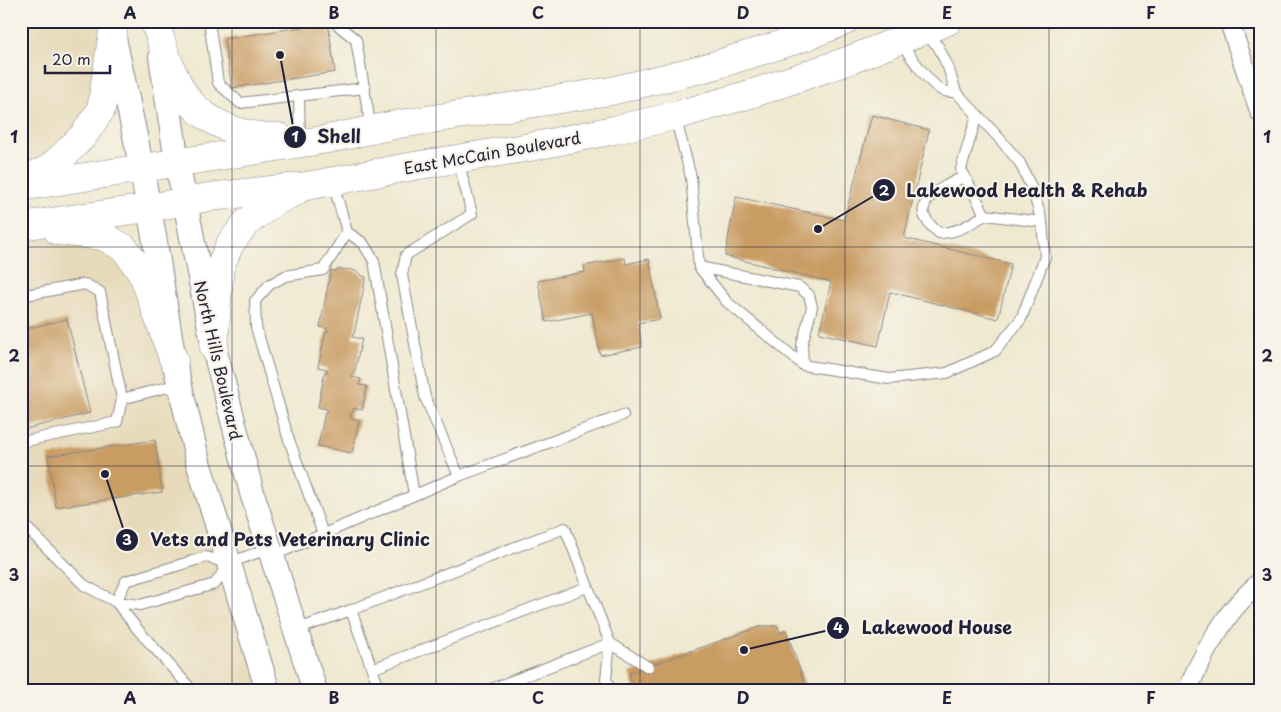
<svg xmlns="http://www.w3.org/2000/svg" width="1281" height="712" font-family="'Playpen Sans',sans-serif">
  <rect width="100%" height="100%" fill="#f7f3e8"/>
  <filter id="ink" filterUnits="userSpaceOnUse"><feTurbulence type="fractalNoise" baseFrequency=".02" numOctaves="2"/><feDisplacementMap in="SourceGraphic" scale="10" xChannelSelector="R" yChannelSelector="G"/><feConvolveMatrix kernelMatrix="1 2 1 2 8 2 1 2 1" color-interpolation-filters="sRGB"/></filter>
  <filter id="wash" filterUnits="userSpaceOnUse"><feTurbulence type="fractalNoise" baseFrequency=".0096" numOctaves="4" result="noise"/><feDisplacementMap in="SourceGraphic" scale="20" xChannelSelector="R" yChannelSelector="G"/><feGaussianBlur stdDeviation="1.12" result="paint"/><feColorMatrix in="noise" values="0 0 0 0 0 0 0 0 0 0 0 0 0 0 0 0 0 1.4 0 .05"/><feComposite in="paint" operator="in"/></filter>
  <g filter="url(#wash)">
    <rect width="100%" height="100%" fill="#efe9d0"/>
    <g fill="#e7daba">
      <path d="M21,21H112L83,136L21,175Z"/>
      <path d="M21,228L103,236L144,277L276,691H21Z"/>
    </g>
    <g id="blocks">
      <g fill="#c99c63">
        <path d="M328,23L335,72L232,88L224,39Z"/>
        <path d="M872,115L929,130L904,238L1011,264L998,319L890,292L878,346L819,333L831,282L725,256L736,197L844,220Z"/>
        <path d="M625,258L626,264L649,259L660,319L638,323L642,347L600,355L592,313L546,322L538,281L585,272L584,266Z"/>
        <path d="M339,269L352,270L360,273L362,276L366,277L354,334H353L352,337L362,339L354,374H352V377L361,379L359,385L367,386L362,410L354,408L352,413H351L350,418L359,420L352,453L318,446L325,412H326L327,409L318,407L325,371L327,372V369L318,367L326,331L328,332V329L320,327L331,270L335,271Z"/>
        <path d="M67,319L90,413L21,430V330Z"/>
        <path d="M155,440L162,492L56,507L48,456Z"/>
        <path d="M762,626H778L780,633L786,630L806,688L799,690L800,691H635L629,673Z"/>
      </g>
    </g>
  </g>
  <g filter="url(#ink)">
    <use href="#blocks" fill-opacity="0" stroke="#888686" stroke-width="1"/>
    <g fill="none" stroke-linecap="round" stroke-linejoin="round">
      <defs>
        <g id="service">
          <path d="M209,21L218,83L240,103L365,88"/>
          <path d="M333,21L356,40L371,129"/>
          <path d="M900,41C907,52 932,88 944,91C947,92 952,92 956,92"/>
          <path d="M21,85L23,119H21"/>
          <path d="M299,96L300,142"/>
          <path d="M977,115L961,169L985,215L1042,222"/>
          <path d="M675,116L691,177L699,267L727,302L803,365L889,379L947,373L995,351L1021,319L1045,257L1042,222L1033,191L1020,163L999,138L956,92L948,67L938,46L923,33"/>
          <path d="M458,160L472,214L406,255L402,275L425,397L459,476"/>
          <path d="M965,176C940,189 902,204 939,233C957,233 970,224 985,215"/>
          <path d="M333,183L347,232L363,243L374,261L414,495"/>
          <path d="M699,267L799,287L809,295L812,307L802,345L803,365"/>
          <path d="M21,296L85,284L100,292L122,399L179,384"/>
          <path d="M21,442L117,422L122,399"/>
          <path d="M21,522L84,585L116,602L139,631L193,691"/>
          <path d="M323,534L288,437L256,327L255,301L269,285L285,276L323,270L347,232"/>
          <path d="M272,556L459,476L623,415"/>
          <path d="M228,563L206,557L126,581L116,602L140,605L215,584L229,563L270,548"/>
          <path d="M296,630L351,610"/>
          <path d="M372,669L587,587"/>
          <path d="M380,691L351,610L565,528L610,643L648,667"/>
          <path d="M486,691L610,643L606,679L610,691"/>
        </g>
        <g id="minor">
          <path d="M1229,21L1260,112"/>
          <path d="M1187,691C1197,667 1211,640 1226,619C1235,605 1248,593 1260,582"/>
        </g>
        <g id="tertiary">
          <path d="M114,38L137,145L154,236L174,361L198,462L268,691"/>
          <path d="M161,57L177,162L214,348L252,493L315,691"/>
        </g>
        <g id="primary">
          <path d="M156,26C164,49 172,77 186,97C197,112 215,123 233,130C244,135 266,137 279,137"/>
          <path d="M25,179L47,170L65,154L83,136L101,110L113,32"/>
          <path d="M21,187L328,139L394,125L611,91L709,67L799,39L845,21"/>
          <path d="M21,226L148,208L209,197L307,186L414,166L530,147L614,130L674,116L754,93L847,61L948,21"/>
          <path d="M58,231L103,236L124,248L128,253L144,277L174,361"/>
          <path d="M214,348L217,300L220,267L230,244L246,223L274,202L295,192"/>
        </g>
      </defs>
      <use href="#service" stroke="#888686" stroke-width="12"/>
      <use href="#minor" stroke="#888686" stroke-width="21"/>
      <use href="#tertiary" stroke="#888686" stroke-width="26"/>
      <use href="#primary" stroke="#888686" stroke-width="29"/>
      <use href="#service" stroke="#fff" stroke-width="10"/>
      <use href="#minor" stroke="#fff" stroke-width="19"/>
      <use href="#tertiary" stroke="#fff" stroke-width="24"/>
      <use href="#primary" stroke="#fff" stroke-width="28"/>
    </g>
  </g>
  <path fill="none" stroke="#22223b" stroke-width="1" stroke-opacity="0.55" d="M232,21V691M436,21V691M640,21V691M845,21V691M1049,21V691M21,247H1260M21,466H1260"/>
  <g text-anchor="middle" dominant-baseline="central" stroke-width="4.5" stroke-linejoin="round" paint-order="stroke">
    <g font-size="16" fill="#22223b" stroke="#f7f3e8">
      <text transform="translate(492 152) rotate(-10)">East McCain Boulevard</text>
      <text transform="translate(219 360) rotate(77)">North Hills Boulevard</text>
    </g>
  </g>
  <path fill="none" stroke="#22223b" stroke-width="2" d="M280 55L295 137M818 229L884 190M105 474L127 540M744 650L838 628"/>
  <g fill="#22223b" stroke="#f7f3e8" stroke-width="2">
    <circle cx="280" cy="55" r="5"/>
    <circle cx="818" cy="229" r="5"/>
    <circle cx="105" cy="474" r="5"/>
    <circle cx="744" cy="650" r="5"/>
    <circle cx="295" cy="137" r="12"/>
    <circle cx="884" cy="190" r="12"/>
    <circle cx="127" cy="540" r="12"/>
    <circle cx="838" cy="628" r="12"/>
  </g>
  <g font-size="15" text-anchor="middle" font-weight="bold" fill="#fff">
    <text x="295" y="142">1</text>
    <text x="884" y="196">2</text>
    <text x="127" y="545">3</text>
    <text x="838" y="633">4</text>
  </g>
  <g font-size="18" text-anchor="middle" font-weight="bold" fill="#22223b" stroke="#f7f3e8" stroke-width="4.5" stroke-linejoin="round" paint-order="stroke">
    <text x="339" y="143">Shell</text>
    <text x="1027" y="197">Lakewood Health &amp; Rehab</text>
    <text x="290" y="546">Vets and Pets Veterinary Clinic</text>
    <text x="937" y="634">Lakewood House</text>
  </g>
  <rect width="1281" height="712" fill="none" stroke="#f7f3e8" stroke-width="55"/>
  <path d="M45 65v8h65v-8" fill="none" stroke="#22223b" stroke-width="2.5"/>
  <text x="52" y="65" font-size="15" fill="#22223b" stroke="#f7f3e8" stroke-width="4" paint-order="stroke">20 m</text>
  <rect x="28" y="28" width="1226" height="656" fill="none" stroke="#22223b" stroke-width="2"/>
  <g font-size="16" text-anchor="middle" font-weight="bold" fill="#22223b">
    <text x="130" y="19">A</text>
    <text x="334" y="19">B</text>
    <text x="538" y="19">C</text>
    <text x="743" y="19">D</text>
    <text x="947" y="19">E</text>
    <text x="1151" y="19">F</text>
    <text x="14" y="143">1</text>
    <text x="1267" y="143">1</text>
    <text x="14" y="362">2</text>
    <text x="1267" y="362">2</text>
    <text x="14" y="581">3</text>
    <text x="1267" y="581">3</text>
    <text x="130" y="704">A</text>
    <text x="334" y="704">B</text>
    <text x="538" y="704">C</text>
    <text x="743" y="704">D</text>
    <text x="947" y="704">E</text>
    <text x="1151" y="704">F</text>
  </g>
</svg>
